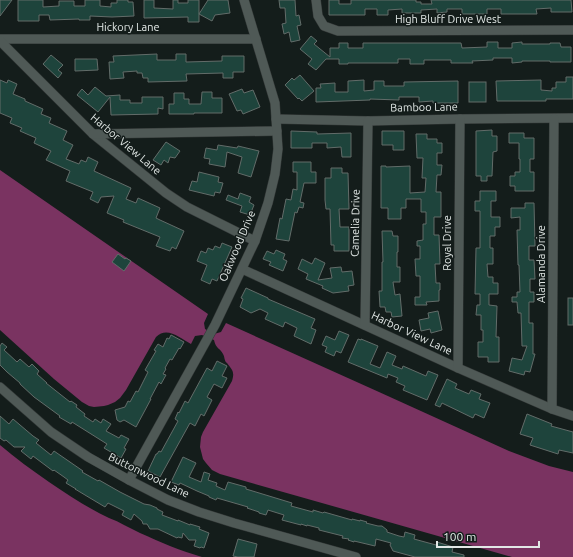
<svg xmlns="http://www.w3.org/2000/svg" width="573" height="557" font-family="Ubuntu,sans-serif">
  <rect width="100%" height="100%" fill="#141d1b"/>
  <g fill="#7a3361">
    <path d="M0,170L208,314L204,323L205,329L214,334L221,332L226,323L379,392L509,451L549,466L573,472V557H512L241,480L220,474L212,470L206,463L203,459L200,447L201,437L203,432L232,381C235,371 232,370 227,363C224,361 225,357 223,354C220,348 216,349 214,340L202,335L195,336L191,344C180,338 167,326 156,337L126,390L120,398L115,402L108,405L104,406L94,407L89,406L82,402L54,379L0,330Z"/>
    <path d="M0,445C15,458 32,470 49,482C68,495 88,508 109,518C120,522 129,528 140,533C160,542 181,551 202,557H0Z"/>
  </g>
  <g fill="#1e443c" stroke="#626c69">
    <path d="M0,0H12L0,16Z"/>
    <path d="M18,0H43V7L59,6V1H74V6H85V0H100V6L111,7V3H117V0H128V2H133L134,16L112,17L90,16V20H79V19L50,20L49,15H39V21H18Z"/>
    <path d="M144,0H154V8L173,9V0H178V3H188V0H199V22H188V17L144,18Z"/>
    <path d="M208,0H228L230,13L215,15L212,21L199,14Z"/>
    <path d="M279,0H295L296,16L299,15L301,25L297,26L300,40L291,42L289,32L284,34L282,24L286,23L285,8H280Z"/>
    <path d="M329,0H339V4H351V0H416V2H421V4H432L431,0H571L572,12H551V8L536,9L537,14H501V9H487V14H462V9H447V12L437,13V9L421,10V13H402V9L388,10V15H377V9H365V15H329Z"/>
    <path d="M311,36L317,41L314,44L330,57V48H339V43H348V48H363V43H461L462,48L487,47V42H498V48H512V43L522,42V44H550V43H560L561,47H571V62H550V61H522V62L512,63V58H493V60L472,61L473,63H451V60H424V64H410V59H398V63H348V64H339V59H326L316,70L308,64L312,59L300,49Z"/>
    <path d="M157,54V60H176V54H186V62L222,61V56H244V72H233V78H223V73L186,74L187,81L148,82V78H143L142,73H137V71L123,72L124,78L110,79L109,62H114L113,56Z"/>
    <path d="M51,55L63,65L58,70L62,73L58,78L43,64Z"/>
    <path d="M75,59H97L98,70L75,71Z"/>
    <path d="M300,75L314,91L302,101L299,98L298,99L285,85L292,78L294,80Z"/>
    <path d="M566,77H573V99H546V101H497L496,81L541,80V90L552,91V88H556V82H566Z"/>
    <path d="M0,80L7,83L8,80L17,84L13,94L25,99V101L43,109L41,114L51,118L49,123L67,131L63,140L73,145L66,159L79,164L81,160L86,162L88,157L98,162L94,171L131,188L126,199L136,203L138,198L160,208L156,218L160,220L184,231L176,249L172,247L170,251L156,246L160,237L123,222L124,220L107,213L114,196L101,197L98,203L90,199L93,192L66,181L70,171L46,160L51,151L34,143L36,138L20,131L22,128L10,123L12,118L0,113Z"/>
    <path d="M364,80V91L374,90V81H384V86H404V82L458,81V103H433V101L419,102V97H399V100L370,99V100L316,102V88H321L320,84L335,83V92H348V81Z"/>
    <rect x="469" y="82" width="17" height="20"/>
    <path d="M95,87L106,96L120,95V100H130V103H142V97H163V109L158,108V114L111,115L110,97L98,112L77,95L82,89L88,95Z"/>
    <path d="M242,89L244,93L253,90L260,107L243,114L241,110L237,111L229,94Z"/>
    <path d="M202,92H212V98H222V113H194V114H169V104H174V93H184V99H189V104H201Z"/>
    <path d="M492,130V136H497V151L493,152L492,176H487V181H481V176H476V131Z"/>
    <path d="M291,131L317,132V134L351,133V157H342L341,147L327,148V143H312V148H291Z"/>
    <path d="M382,131H404V150H393V145H382Z"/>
    <path d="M509,133H524V138H534V159H530V172H534V191H515V186H510V176H515V172H520V159H519V143H509Z"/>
    <path d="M416,134H427V139H437V143H442V153H437V165H442L441,175H437L436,192H441V217H434V235H439L440,264H435L436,283H440V290H439V301L426,302L427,305H415V297H420V276H416L415,259H420V246H417V241L423,240V224H426V212H421V199H406V208H401V219H388V208H381V166H386V167L410,166V193L425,192L426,178H422L423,158H417Z"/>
    <path d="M166,142L180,151L175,158L170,157L168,163L164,160L161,165L153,160Z"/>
    <path d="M218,145L237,148L238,146L259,151L251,177L238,173L242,157L227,152L225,167L209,164L210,159L204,158L206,148L217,150Z"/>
    <path d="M293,162H311V172H316V183H304L300,202L304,203L303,208L299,207L297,213L295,212L289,241L276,239L280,218L282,219L286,199L291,200L293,189L297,190V172H293Z"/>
    <path d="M331,168H342V173H348L349,209H339L340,227H349V251H334V245H331L330,209H326L325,200V178H331Z"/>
    <path d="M199,172L219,177L218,182L223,183L220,193L215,192L214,196L189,190L192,181L197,182Z"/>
    <path d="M480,191H496V201H491V217H500V227H495V236H490V248H493V264H487L488,277H493V283H498V294H489V305L497,306L496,337H499V362H488V357H478V342H483V330H481V315H476L477,305H480V294H475L476,248H480V211H475V201H480Z"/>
    <path d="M240,193L251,197L249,202L254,205L250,215L240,212L242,206L226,200L228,195L238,199Z"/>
    <path d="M525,203H534L535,246H529V260H534L535,279H530V292H534V302H529V323H533V354H535L530,372L525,371L524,375L509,371L512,358L522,360L527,346H522L521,313H518L517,302H512V297H517V292H520L519,265H518L517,230H520V217L511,218V208H525Z"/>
    <path d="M382,231H392L393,236H398V252H397V267H400V282H393L395,295L400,294L402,316L392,317L391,312H386L385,307H380L379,291H382V262H383Z"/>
    <path d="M222,243L232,247L217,281L212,279L210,284L201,280L207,265L197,261L201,251L206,253L208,248L213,250L215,246L220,248Z"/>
    <path d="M276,250L285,254L283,259L287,261L283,271L269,265L271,262L263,259L267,251L274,254Z"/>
    <path d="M118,254L125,259L126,258L131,261L124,271L112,262Z"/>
    <path d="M315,258L325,263L318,280L332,278L330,268L341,267L342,272L352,271L354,285L348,286L349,291L333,293L322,288L323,286L306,279L308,274L298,269L302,259L312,264Z"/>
    <path d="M246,288L268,298V299L315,319L311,328L316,330L311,344L294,336L297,328L285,322L283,327L265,319L268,313L260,309L251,313L240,307L243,299L241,298Z"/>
    <rect x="568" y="298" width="5" height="27"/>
    <path d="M438,311L442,330L431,333L430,329L421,331L419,320L429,318L428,313Z"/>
    <path d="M339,331L349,335L341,353L336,351L334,356L325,352L327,347L322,345L326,336L335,340Z"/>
    <path d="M171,335L184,342L180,349L179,348L172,360L170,359L165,368L166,369L163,374L166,375L161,384L159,382L150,399H151L136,427L124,420L120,422L117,420L115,410L125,407L128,401L130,402L136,391L138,392L148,372L145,370L156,351L154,350L158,344L163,347L167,338L169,339Z"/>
    <path d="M358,339L361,340V339L378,346L370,364L380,368L387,352L396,356L392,365L402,369L403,366L426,376L428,371L438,375L427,400L403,390L405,386L396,382L398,378L388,374L387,378L348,362Z"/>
    <path d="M2,343L7,347L4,350L17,362L20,359L29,367L32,364L39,371L37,374L47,383H46L70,402L71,401L77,405L76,407L85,414L84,416L93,422L95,419L101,423L103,419L111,424L106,431L119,438L121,435L129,439L124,448L126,449L121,458L104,448L107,444L72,422L71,424L59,417L60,416L34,397L20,384V383L7,372L0,365V346Z"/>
    <path d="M217,361L227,366L222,376L227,378L222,388L214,384L207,397L212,400L204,416L201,414L195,426L190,423L160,477L148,471L156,454H157L159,451L161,452L178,421L175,419L178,412L179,413L185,401L188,403L207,368L212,371Z"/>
    <path d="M447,379L457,384L455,388L469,394L471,390L481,394L479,399L490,403L484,418L475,414L473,418L442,403L440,407L435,405Z"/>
    <path d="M527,414L552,424L551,426L573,432V453L559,450L558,454L530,445L533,438L520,434Z"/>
    <path d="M0,416L9,424L13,419L33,436L39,440L36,443L51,455L54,451L83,471L82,472L98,481L99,480L120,492L144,504L150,505L157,508V509L163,512L162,515L178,521V520L190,525V524L200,527L199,529L209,533L204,548L201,547L200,548L194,546L196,540H189L183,533L182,538L178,537L177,538L158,529H150L147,524H143L142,521L134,514L131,520L122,515L124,511L108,503L105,507L75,489H76L66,483L68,480L64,477L54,470L53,471L33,456L31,459L21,451L25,447H14L6,440L4,441L0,438Z"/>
    <path d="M183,457L196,463L189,477L201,482L204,472L210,474L208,480L217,483L216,486L225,490L228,482L246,487V489L292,503L291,506L313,512V510L323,513L324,512L352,520V519L360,521V520L367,522L366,523L378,526H382L387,530V532L399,536L404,537L405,532L415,535L414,539L436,545L437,542L453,547L452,552L464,555V557H415L393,551L390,545L391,543L376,539L375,546L354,541V542L348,540L349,539L342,538L343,536L319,530V528L307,525V526L301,524V525L282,520L284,515L268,510L266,515L259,513V512L247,508L248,507L217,498L216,500L209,497V496L197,491L180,483L179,485L171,482Z"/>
    <path d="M238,539L257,544L254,557H238L233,556Z"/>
  </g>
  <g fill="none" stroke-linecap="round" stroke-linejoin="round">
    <defs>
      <g id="minor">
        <path d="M316,0L318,16L324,26L338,31L573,30"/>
        <path d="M0,39H256"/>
        <path d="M0,41L93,134L166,193L187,207L255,241"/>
        <path d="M276,119L368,121L460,119L573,118"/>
        <path d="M93,134L277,131"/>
        <path d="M242,269L458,368L552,409L573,416"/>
        <path d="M365,325L368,121"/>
        <path d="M458,368L460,119"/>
        <path d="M0,387L51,432L88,457L129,480L168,500L199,512L234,523L356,557"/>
        <path d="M552,409L554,119"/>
        <path d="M129,480L215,325L255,241L268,203L275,174L278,149L275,103L244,0"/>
      </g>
    </defs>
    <use href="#minor" stroke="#333837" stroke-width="10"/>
    <use href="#minor" stroke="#4f5956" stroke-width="9"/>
  </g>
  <g text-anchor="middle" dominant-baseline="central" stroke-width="3" stroke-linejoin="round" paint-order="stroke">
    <g font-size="11" fill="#e2e8e6" stroke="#141d1b">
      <text x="448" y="19">High Bluff Drive West</text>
      <text x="128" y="27">Hickory Lane</text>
      <text transform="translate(424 107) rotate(-1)">Bamboo Lane</text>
      <text transform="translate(126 144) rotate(40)">Harbor View Lane</text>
      <text transform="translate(355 223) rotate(-89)">Camelia Drive</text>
      <text transform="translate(447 243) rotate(-90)">Royal Drive</text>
      <text transform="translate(237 246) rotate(-67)">Oakwood Drive</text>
      <text transform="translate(541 264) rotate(-90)">Alamanda Drive</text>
      <text transform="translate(412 333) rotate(25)">Harbor View Lane</text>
      <text transform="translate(149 475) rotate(26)">Buttonwood Lane</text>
    </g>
  </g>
  <path d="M437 541v6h102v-6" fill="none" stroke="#e2e8e6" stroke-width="2"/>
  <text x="443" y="541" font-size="12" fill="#e2e8e6" stroke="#141d1b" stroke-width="3" paint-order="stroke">100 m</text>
</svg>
